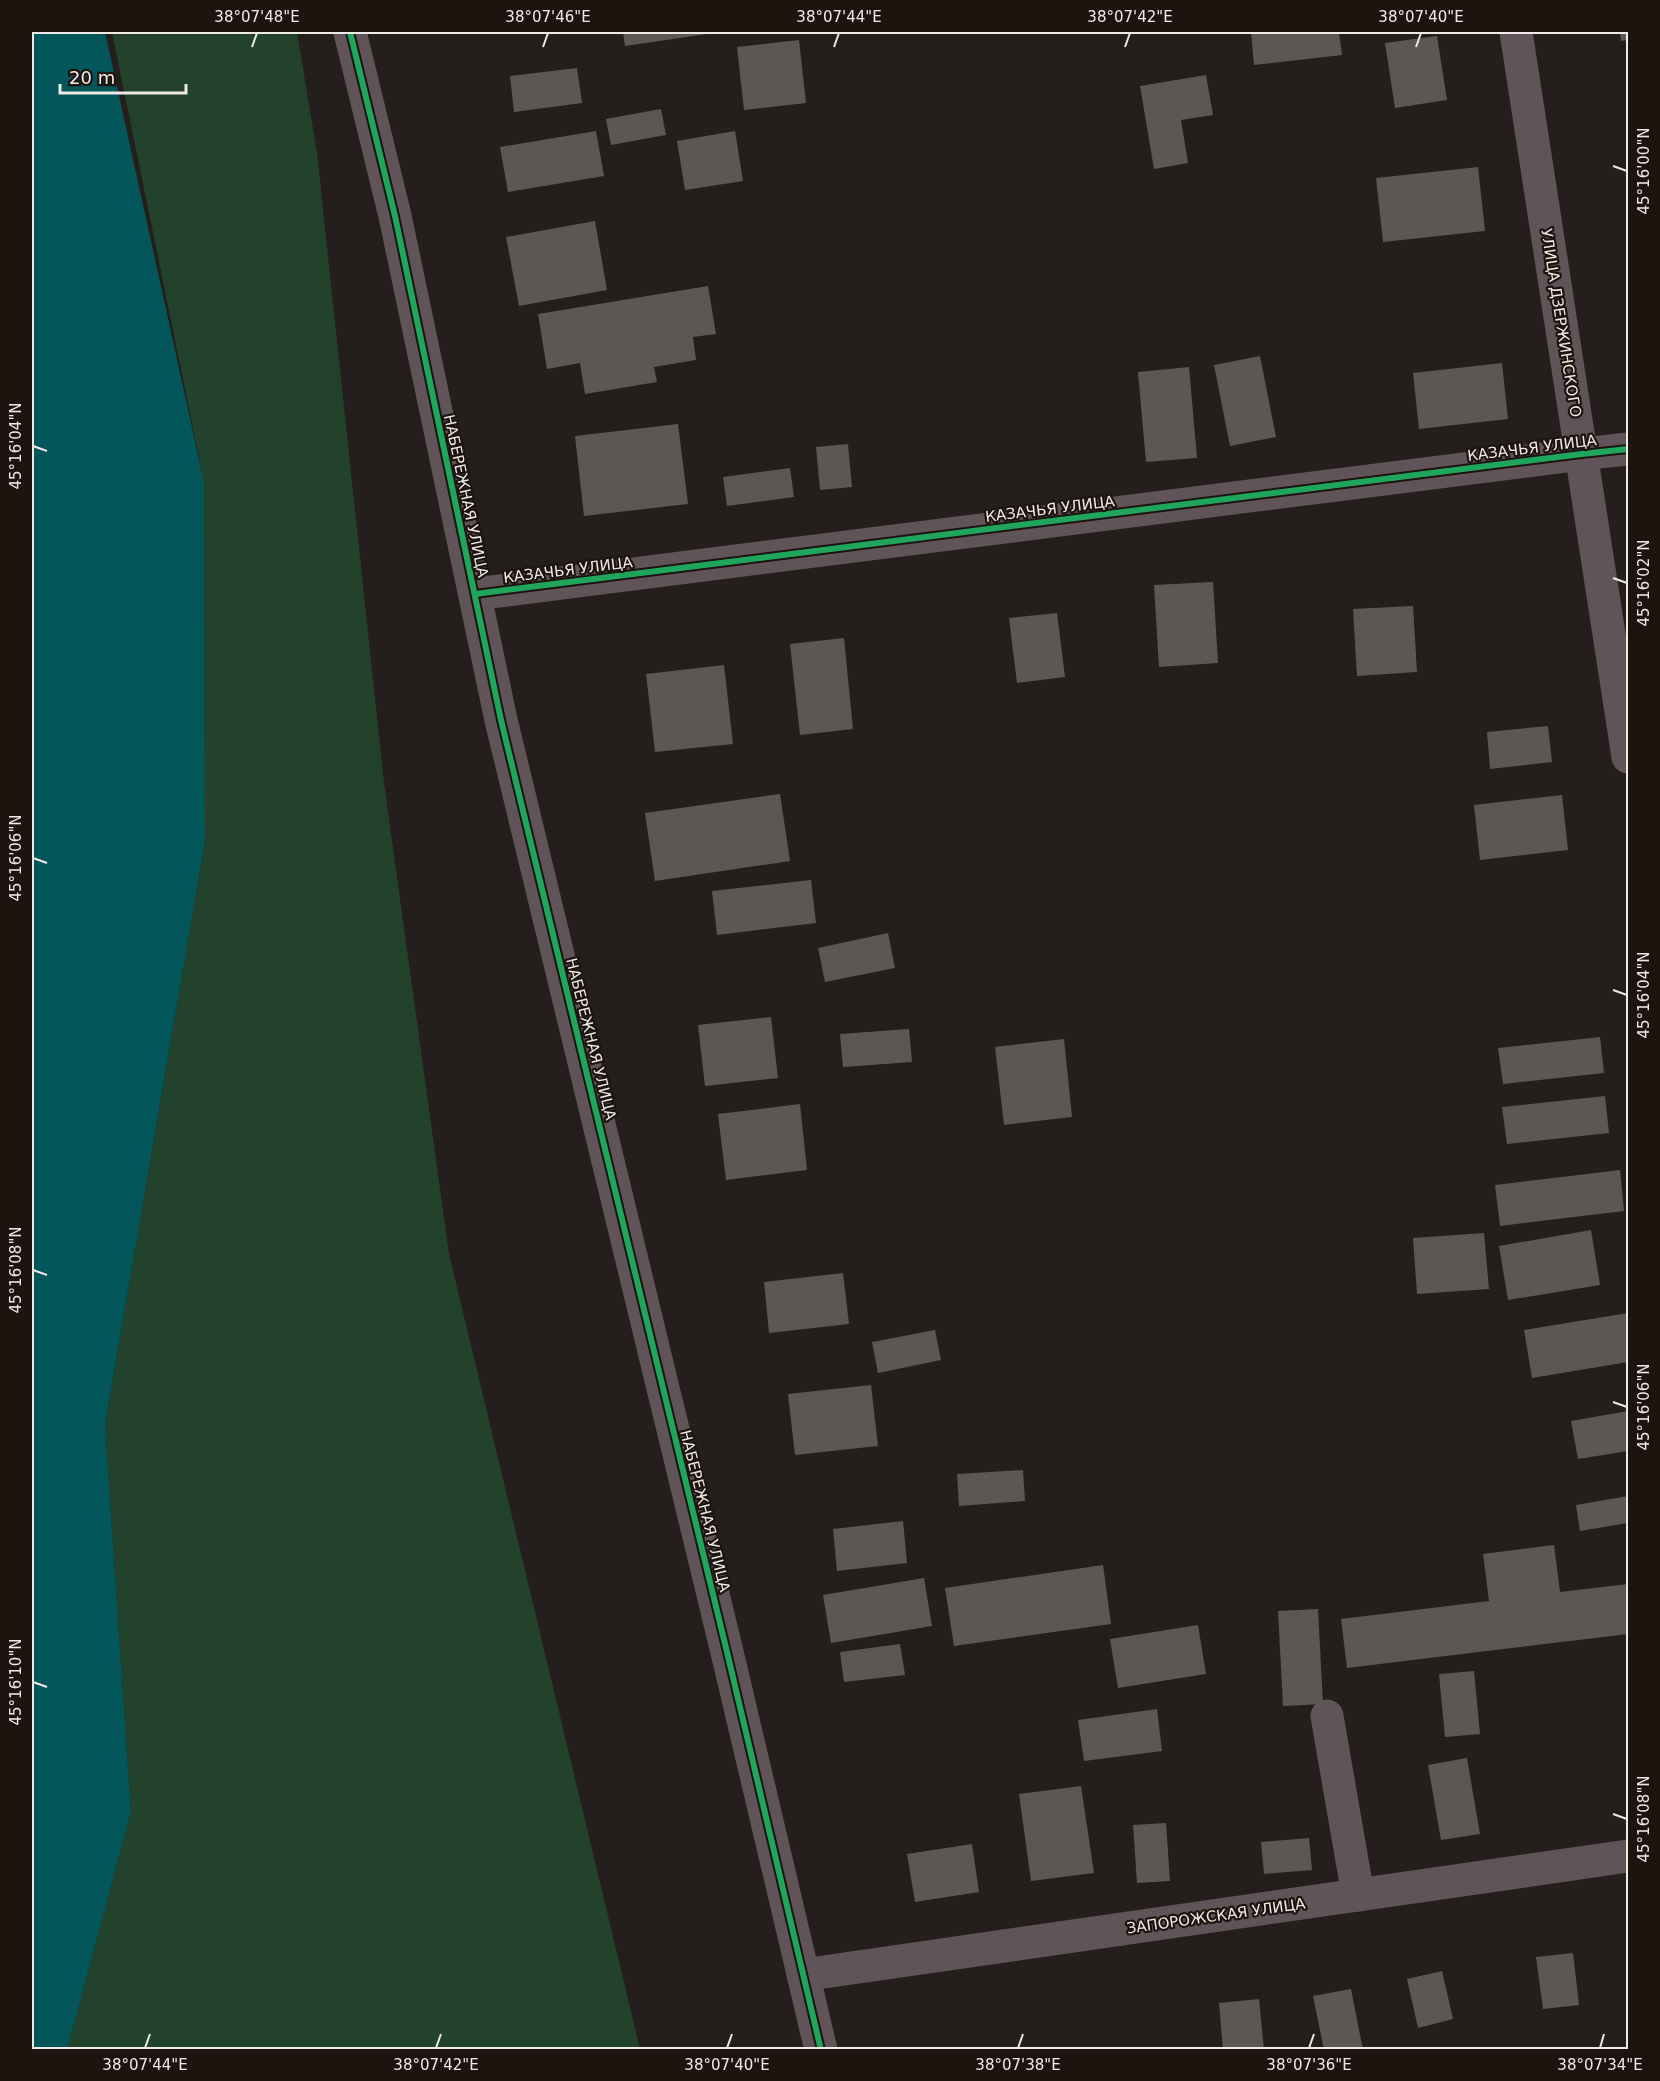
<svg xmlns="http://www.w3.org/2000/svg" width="1660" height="2081" font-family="'DejaVu Sans',sans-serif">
  <rect width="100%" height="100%" fill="#241f1c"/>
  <path fill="#23422b" d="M112,32H297L317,153L384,783L449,1254L640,2049L67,2050L131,1812L105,1425L205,841L204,482Z"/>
  <path fill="#03575b" d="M32,32H105L204,482L205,841L105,1425L131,1812L67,2050L32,2049Z"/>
  <g fill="#5c5755">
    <path d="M623,32H714V33L625,46Z"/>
    <path d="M1251,32H1339L1342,55L1254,65Z"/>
    <path d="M1620,32H1628V40L1621,41Z"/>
    <path d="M1437,36L1447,100L1395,108L1385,43Z"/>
    <path d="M799,40L806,103L744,110L737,47Z"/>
    <path d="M577,68L582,103L514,112L510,76Z"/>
    <path d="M1206,75L1213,115L1181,120L1188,163L1154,169L1140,86Z"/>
    <path d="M661,109L666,135L611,145L606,119Z"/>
    <path d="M596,131L604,176L508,192L500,147Z"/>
    <path d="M735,131L743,181L685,190L677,141Z"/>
    <path d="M1478,167L1485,231L1383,242L1376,178Z"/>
    <path d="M595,221L607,290L519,306L506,237Z"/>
    <path d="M708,286L716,334L693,337L696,360L654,367L657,382L585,394L580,363L547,369L538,314Z"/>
    <path d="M1260,356L1276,437L1230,446L1214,365Z"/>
    <path d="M1502,363L1508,419L1419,429L1413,373Z"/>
    <path d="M1189,367L1197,458L1146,462L1138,372Z"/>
    <path d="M678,424L688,504L584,516L575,436Z"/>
    <path d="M848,444L852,487L820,490L816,447Z"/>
    <path d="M790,468L794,497L727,506L723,477Z"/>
    <path d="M1213,582L1218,663L1159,667L1154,585Z"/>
    <path d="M1413,606L1417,672L1357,676L1353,609Z"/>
    <path d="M1057,613L1065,677L1017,683L1009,618Z"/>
    <path d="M844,638L853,729L800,735L790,644Z"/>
    <path d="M724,665L733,744L655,752L646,674Z"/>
    <path d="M1548,726L1552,762L1490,769L1487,732Z"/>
    <path d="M780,794L790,861L655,881L645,813Z"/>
    <path d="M1562,795L1568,850L1480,860L1474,805Z"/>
    <path d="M811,880L816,923L717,935L712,891Z"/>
    <path d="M888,933L895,968L825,982L818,948Z"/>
    <path d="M771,1017L778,1078L705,1086L698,1025Z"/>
    <path d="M909,1029L912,1062L843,1067L840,1034Z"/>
    <path d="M1600,1037L1604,1073L1503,1084L1498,1048Z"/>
    <path d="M1064,1039L1072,1117L1004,1125L995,1047Z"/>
    <path d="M1605,1096L1609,1133L1507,1144L1502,1107Z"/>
    <path d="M800,1104L807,1170L726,1180L718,1114Z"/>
    <path d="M1620,1170L1624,1211L1500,1226L1495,1185Z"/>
    <path d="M1591,1230L1600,1285L1508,1300L1499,1246Z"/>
    <path d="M1484,1233L1489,1289L1417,1294L1413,1238Z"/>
    <path d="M843,1273L849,1324L769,1333L764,1282Z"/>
    <path d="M1628,1313V1362L1532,1378L1524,1330Z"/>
    <path d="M935,1330L941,1360L878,1373L872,1342Z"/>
    <path d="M871,1385L878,1446L795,1455L788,1394Z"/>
    <path d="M1628,1411V1451L1578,1459L1571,1421Z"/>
    <path d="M1023,1470L1025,1501L959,1506L957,1474Z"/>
    <path d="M1628,1496V1523L1580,1531L1576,1505Z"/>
    <path d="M903,1521L907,1563L837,1571L833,1529Z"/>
    <path d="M1554,1545L1560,1592L1628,1584V1634L1347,1668L1341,1619L1489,1601L1483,1554Z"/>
    <path d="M1103,1565L1111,1624L954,1646L945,1588Z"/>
    <path d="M924,1578L932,1626L831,1643L823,1595Z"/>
    <path d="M1318,1609L1323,1704L1283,1706L1278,1611Z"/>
    <path d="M1198,1625L1206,1674L1118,1688L1110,1639Z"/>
    <path d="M900,1644L905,1675L844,1682L840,1652Z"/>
    <path d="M1474,1671L1480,1734L1445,1737L1439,1674Z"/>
    <path d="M1157,1709L1162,1751L1084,1761L1078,1720Z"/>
    <path d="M1467,1758L1480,1834L1441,1840L1428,1765Z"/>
    <path d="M1081,1786L1094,1873L1031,1881L1019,1794Z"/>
    <path d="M1166,1823L1170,1881L1137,1883L1133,1825Z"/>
    <path d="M1309,1838L1312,1870L1264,1874L1261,1842Z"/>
    <path d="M972,1844L979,1892L915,1902L907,1854Z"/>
    <path d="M1573,1953L1579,2005L1543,2009L1536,1957Z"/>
    <path d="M1442,1971L1453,2019L1418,2028L1407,1979Z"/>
    <path d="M1351,1989L1363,2050H1324L1313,1996Z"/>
    <path d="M1259,1999L1264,2050H1223L1219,2003Z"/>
  </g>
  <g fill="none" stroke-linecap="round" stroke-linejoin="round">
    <g stroke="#615458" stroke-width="33">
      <path d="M350,32L395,216L501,720L727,1652L821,2050"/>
      <path d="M1516,32L1628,757"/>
      <path d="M475,594L1582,454L1628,449"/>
      <path d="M1327,1716L1358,1895"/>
      <path d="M803,1975L1628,1856"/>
    </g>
    <defs>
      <g id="cycleway">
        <path d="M350,32L395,216L501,720L727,1652L821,2050"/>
        <path d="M475,594L1582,454L1628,449"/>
      </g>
    </defs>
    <use href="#cycleway" stroke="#1d1410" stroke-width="10"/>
    <use href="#cycleway" stroke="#20a55d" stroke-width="6"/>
  </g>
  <path fill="none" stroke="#f0eae7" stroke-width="2" d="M252,47L257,33M543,47L548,33M834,47L839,33M1125,47L1130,33M1416,47L1421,33M1613,166L1627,171M33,446L47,451M1613,578L1627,583M33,858L47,863M1613,990L1627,995M33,1270L47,1275M1613,1402L1627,1407M33,1682L47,1687M1613,1814L1627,1819M145,2048L150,2034M436,2048L441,2034M727,2048L732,2034M1018,2048L1023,2034M1309,2048L1314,2034M1600,2048L1604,2034"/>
  <g text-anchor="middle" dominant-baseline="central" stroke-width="4.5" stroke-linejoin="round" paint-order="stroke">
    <g font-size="15" fill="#f0eae7" stroke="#1d1410">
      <text transform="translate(1561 323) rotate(81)">УЛИЦА ДЗЕРЖИНСКОГО</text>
      <text transform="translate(1532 448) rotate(-7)">КАЗАЧЬЯ УЛИЦА</text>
      <text transform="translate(466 496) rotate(78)">НАБЕРЕЖНАЯ УЛИЦА</text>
      <text transform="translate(1050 509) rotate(-7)">КАЗАЧЬЯ УЛИЦА</text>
      <text transform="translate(568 570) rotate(-7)">КАЗАЧЬЯ УЛИЦА</text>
      <text transform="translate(591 1039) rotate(76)">НАБЕРЕЖНАЯ УЛИЦА</text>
      <text transform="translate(705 1511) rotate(76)">НАБЕРЕЖНАЯ УЛИЦА</text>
      <text transform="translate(1216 1916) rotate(-8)">ЗАПОРОЖСКАЯ УЛИЦА</text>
    </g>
  </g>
  <rect width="1660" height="2081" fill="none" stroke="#1d1410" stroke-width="66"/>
  <path d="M60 84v9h126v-9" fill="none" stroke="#f0eae7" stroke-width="3"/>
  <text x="69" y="84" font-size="18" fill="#f0eae7" stroke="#1d1410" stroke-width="4.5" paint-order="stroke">20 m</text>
  <rect x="33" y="33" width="1594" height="2015" fill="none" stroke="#f0eae7" stroke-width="2"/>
  <g font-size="15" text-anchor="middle" fill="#f0eae7">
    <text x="257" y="22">38°07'48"E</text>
    <text x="548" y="22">38°07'46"E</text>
    <text x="839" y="22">38°07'44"E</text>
    <text x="1130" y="22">38°07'42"E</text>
    <text x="1421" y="22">38°07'40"E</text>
    <text transform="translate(1644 171) rotate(-90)" y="5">45°16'00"N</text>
    <text transform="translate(16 446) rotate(-90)" y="5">45°16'04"N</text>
    <text transform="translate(1644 583) rotate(-90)" y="5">45°16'02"N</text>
    <text transform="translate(16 858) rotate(-90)" y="5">45°16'06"N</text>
    <text transform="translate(1644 995) rotate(-90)" y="5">45°16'04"N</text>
    <text transform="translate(16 1270) rotate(-90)" y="5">45°16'08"N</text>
    <text transform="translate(1644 1407) rotate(-90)" y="5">45°16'06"N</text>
    <text transform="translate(16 1682) rotate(-90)" y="5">45°16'10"N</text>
    <text transform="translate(1644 1819) rotate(-90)" y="5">45°16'08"N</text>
    <text x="145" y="2070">38°07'44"E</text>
    <text x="436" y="2070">38°07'42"E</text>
    <text x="727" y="2070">38°07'40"E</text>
    <text x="1018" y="2070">38°07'38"E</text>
    <text x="1309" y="2070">38°07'36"E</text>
    <text x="1600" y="2070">38°07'34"E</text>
  </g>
</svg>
